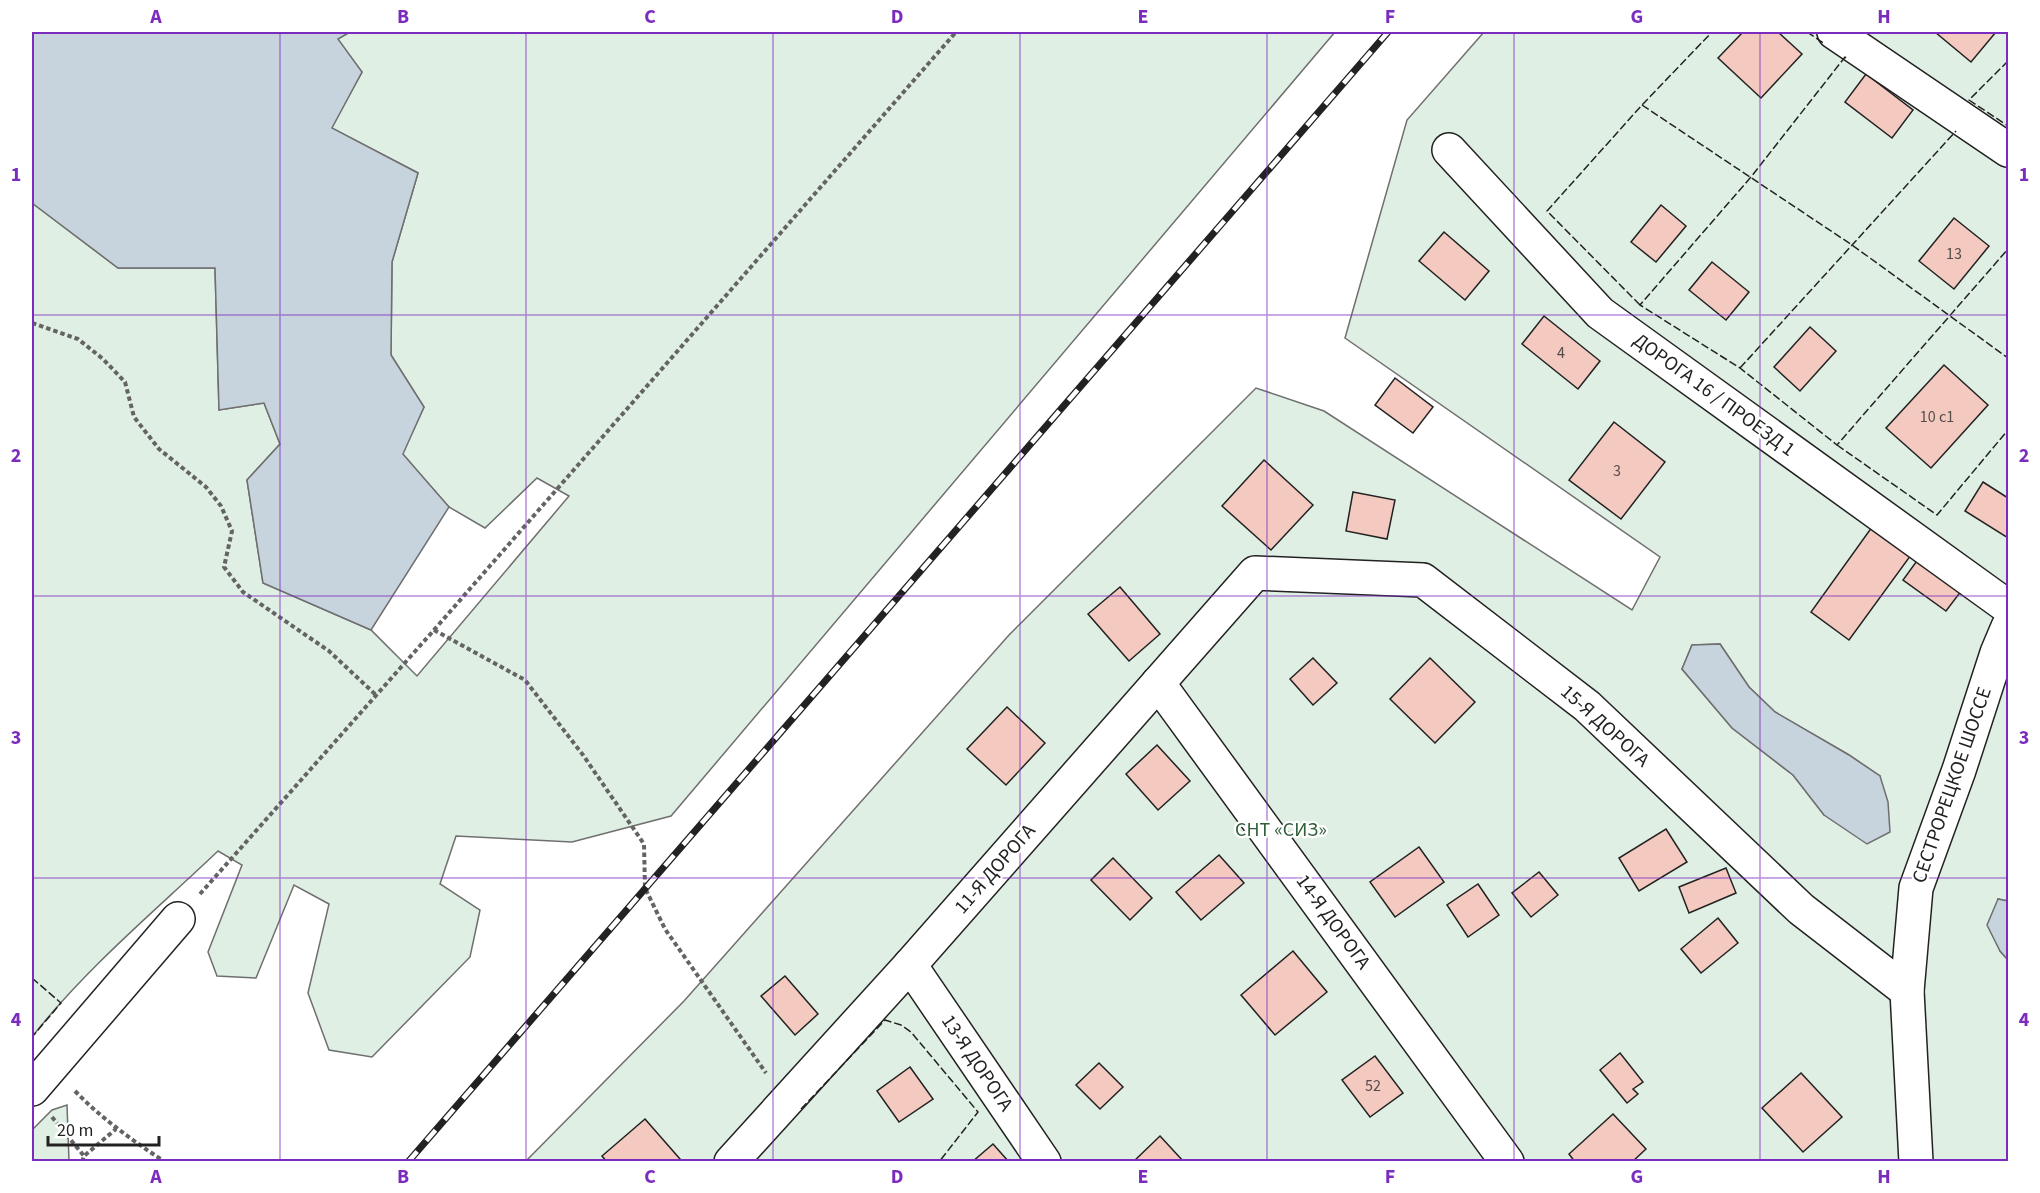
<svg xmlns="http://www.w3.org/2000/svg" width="2040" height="1193" font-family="'Source Sans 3',sans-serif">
  <rect width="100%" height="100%" fill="#fff"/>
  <g fill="#e0efe3" stroke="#6f6f6f" stroke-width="1.5" fill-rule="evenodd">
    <path d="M350,32H1335L671,816L572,842L456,836L440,884L480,910L470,957L372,1057L329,1050L308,993L329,904L294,885L256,978L217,976L208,952L242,865L218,851C155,911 86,968 32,1037V203L118,268H215L219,410L264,403L280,444L247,480L263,583L371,630L417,676L569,496L537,478L485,528L449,507L402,454L424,407L391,355L392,262L418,173L331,128L362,72L337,39Z"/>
    <path d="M1484,32H2008V901L1998,899L2000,951L2008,960V1161L525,1162L684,1001L1009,635L1256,388L1324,411L1632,610L1660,557L1345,338L1407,120ZM1720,644L1749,687L1775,712L1849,755L1880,776L1824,815L1793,775L1732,728L1682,669L1692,645Z"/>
    <path d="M67,1105L69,1161H32V1130L52,1110Z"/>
  </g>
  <g fill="#c7d3dd" stroke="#6f6f6f" stroke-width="1.5">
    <path d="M32,32H350L338,39L362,72L332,128L418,173L392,262L391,355L424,407L403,454L449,507L371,630L263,583L247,480L280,444L264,403L219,410L215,268H118L32,203Z"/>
    <path d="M1720,644L1749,687L1775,712L1849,755L1880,776L1888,802L1890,832L1867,844L1824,815L1793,775L1732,728L1682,669L1692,645Z"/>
    <path d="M1998,899L2008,901V960L2000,951L1987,925Z"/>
  </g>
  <g fill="#f3c9c0" stroke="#222" stroke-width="1.5">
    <path d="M1743,32H1778L1802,54L1761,98L1718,58Z"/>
    <path d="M1935,32H1996L1971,62Z"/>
    <path d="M1866,74L1913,110L1892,138L1845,102Z"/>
    <path d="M1661,205L1686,226L1656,262L1631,242Z"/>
    <path d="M1954,218L1989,246L1954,289L1919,261Z"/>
    <path d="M1444,232L1489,271L1465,300L1419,261Z"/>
    <path d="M1712,262L1749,292L1726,320L1689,290Z"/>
    <path d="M1544,316L1600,361L1578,389L1522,344Z"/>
    <path d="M1810,327L1836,351L1800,391L1774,367Z"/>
    <path d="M1944,365L1988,405L1931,468L1886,428Z"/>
    <path d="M1395,378L1433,407L1413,433L1375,405Z"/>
    <path d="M1614,422L1665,462L1621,519L1569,480Z"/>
    <path d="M1264,460L1313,505L1271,550L1222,506Z"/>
    <path d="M1983,482L2008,498V538L1965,511Z"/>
    <path d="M1353,492L1395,500L1387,539L1346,531Z"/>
    <path d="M1872,527L1911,555L1849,640L1811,612Z"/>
    <path d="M1919,558L1962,590L1946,611L1903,580Z"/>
    <path d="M1120,587L1160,634L1129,661L1088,614Z"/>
    <path d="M1313,658L1337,683L1313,705L1290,679Z"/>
    <path d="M1430,658L1475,702L1435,743L1390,699Z"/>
    <path d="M1007,707L1045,743L1006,785L967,749Z"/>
    <path d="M1157,745L1190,781L1158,810L1126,774Z"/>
    <path d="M1666,829L1687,862L1639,891L1619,858Z"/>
    <path d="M1419,847L1444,882L1395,917L1370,882Z"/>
    <path d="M1219,855L1244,883L1201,920L1176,892Z"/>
    <path d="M1113,858L1152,898L1130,920L1091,880Z"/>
    <path d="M1726,868L1736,893L1689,913L1679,887Z"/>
    <path d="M1539,872L1558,895L1531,917L1512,893Z"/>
    <path d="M1478,884L1499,915L1468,937L1447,905Z"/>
    <path d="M1718,918L1738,943L1701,973L1681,949Z"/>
    <path d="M1293,951L1327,992L1275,1035L1241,995Z"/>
    <path d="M785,976L818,1014L795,1035L761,996Z"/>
    <path d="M1620,1053L1643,1082L1633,1089L1638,1094L1627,1103L1600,1070Z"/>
    <path d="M1375,1056L1403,1093L1370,1117L1342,1080Z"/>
    <path d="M1099,1063L1123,1087L1100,1109L1076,1085Z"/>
    <path d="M910,1067L933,1099L899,1122L877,1091Z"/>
    <path d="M1801,1073L1842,1117L1803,1152L1762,1108Z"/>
    <path d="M1613,1114L1646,1149L1632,1162H1575L1569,1154Z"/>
    <path d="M645,1119L680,1159L677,1162H607L602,1156Z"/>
    <path d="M1160,1136L1184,1162H1133Z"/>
    <path d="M993,1144L1009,1162H972Z"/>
  </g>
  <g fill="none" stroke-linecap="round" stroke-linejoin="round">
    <defs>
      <g id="minor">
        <path d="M1834,32L2008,150"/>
        <path d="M1449,150L1600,313L2008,607"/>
        <path d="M1158,683L1507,1162"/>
        <path d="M910,965L1044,1162"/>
        <path d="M32,1089L178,919"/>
        <path d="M731,1162L910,965L1255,573L1423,580L1587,706L1801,909L1907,991"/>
        <path d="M1916,1162L1907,991L1916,888L1959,770L1997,653L2008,627"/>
      </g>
    </defs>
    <use href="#minor" stroke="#222" stroke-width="36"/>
    <g stroke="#646464" stroke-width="4" stroke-dasharray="4.5 3" stroke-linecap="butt">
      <path d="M32,323L78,339L103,359L125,382L134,417L159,449L206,487L221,506L232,531L224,567L243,592L329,651L376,695"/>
      <path d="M434,630L525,680L583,755L644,844L645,888L665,929L766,1073"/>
      <path d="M200,894L434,630L956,32"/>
      <path d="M75,1091C102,1119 132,1140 165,1162"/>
      <path d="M52,1117L84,1156"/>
      <path d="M82,1162L84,1156L116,1129"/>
    </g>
    <use href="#minor" stroke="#fff" stroke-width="33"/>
    <defs>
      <path id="rail" d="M408,1162L1388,32"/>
    </defs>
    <use href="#rail" stroke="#222" stroke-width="7"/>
    <use href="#rail" stroke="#fff" stroke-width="4.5" stroke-dasharray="14" stroke-linecap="butt"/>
    <g stroke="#222" stroke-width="1.5" stroke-dasharray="8 3" stroke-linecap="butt">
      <path d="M1807,32L1825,44"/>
      <path d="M1846,58L1845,57L1751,177L1640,305L1740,368L1837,445L2008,249"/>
      <path d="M2008,61L1969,100L2008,126"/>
      <path d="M1642,105L1852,245L2008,358"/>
      <path d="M1640,305L1547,211L1642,105L1712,32"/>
      <path d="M1740,368L1956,131"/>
      <path d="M1837,445L1937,515L2008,430"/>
      <path d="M32,978L61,1003L32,1037"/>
      <path d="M801,1109L885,1020L901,1025L911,1032L978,1112L939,1162"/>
    </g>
  </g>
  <path fill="none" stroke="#7b2cbf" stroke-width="1.5" stroke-opacity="0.55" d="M280,32V1162M526,32V1162M773,32V1162M1020,32V1162M1267,32V1162M1514,32V1162M1760,32V1162M32,315H2008M32,596H2008M32,878H2008"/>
  <g text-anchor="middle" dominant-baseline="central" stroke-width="4.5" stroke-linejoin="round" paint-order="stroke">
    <g font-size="16" fill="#564c4a">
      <text x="1954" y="254">13</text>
      <text x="1561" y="353">4</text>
      <text x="1937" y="417">10 с1</text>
      <text x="1617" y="471">3</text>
      <text x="1373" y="1086">52</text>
    </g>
    <g font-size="20" fill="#222" stroke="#fff">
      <text transform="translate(1714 395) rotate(36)">ДОРОГА 16 / ПРОЕЗД 1</text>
      <text transform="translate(1605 726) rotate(42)">15-Я ДОРОГА</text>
      <text transform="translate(1952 785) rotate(-71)">СЕСТРОРЕЦКОЕ ШОССЕ</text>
      <text transform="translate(995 869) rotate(-49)">11-Я ДОРОГА</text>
      <text transform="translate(1333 922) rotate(54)">14-Я ДОРОГА</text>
      <text transform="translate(977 1063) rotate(56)">13-Я ДОРОГА</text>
    </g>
    <g font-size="20" fill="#2f5e38" stroke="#fff">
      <text x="1281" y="830">СНТ «СИЗ»</text>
    </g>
  </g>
  <rect width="2040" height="1193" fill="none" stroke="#ffffff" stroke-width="66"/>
  <path d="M48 1136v9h111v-9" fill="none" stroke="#222222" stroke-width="3"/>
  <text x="57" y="1136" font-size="18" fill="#222222" stroke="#ffffff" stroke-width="4.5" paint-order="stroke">20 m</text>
  <rect x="33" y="33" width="1974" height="1127" fill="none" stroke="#7b2cbf" stroke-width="2"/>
  <g font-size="20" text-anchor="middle" font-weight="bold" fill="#7b2cbf">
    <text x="156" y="23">A</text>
    <text x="403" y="23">B</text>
    <text x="650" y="23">C</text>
    <text x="897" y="23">D</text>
    <text x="1143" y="23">E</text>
    <text x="1390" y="23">F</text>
    <text x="1637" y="23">G</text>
    <text x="1884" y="23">H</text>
    <text x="16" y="181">1</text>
    <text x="2024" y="181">1</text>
    <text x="16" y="462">2</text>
    <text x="2024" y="462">2</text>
    <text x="16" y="744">3</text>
    <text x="2024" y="744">3</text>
    <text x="16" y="1026">4</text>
    <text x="2024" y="1026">4</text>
    <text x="156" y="1183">A</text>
    <text x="403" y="1183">B</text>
    <text x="650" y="1183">C</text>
    <text x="897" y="1183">D</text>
    <text x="1143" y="1183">E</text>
    <text x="1390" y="1183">F</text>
    <text x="1637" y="1183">G</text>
    <text x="1884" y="1183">H</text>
  </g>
</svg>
